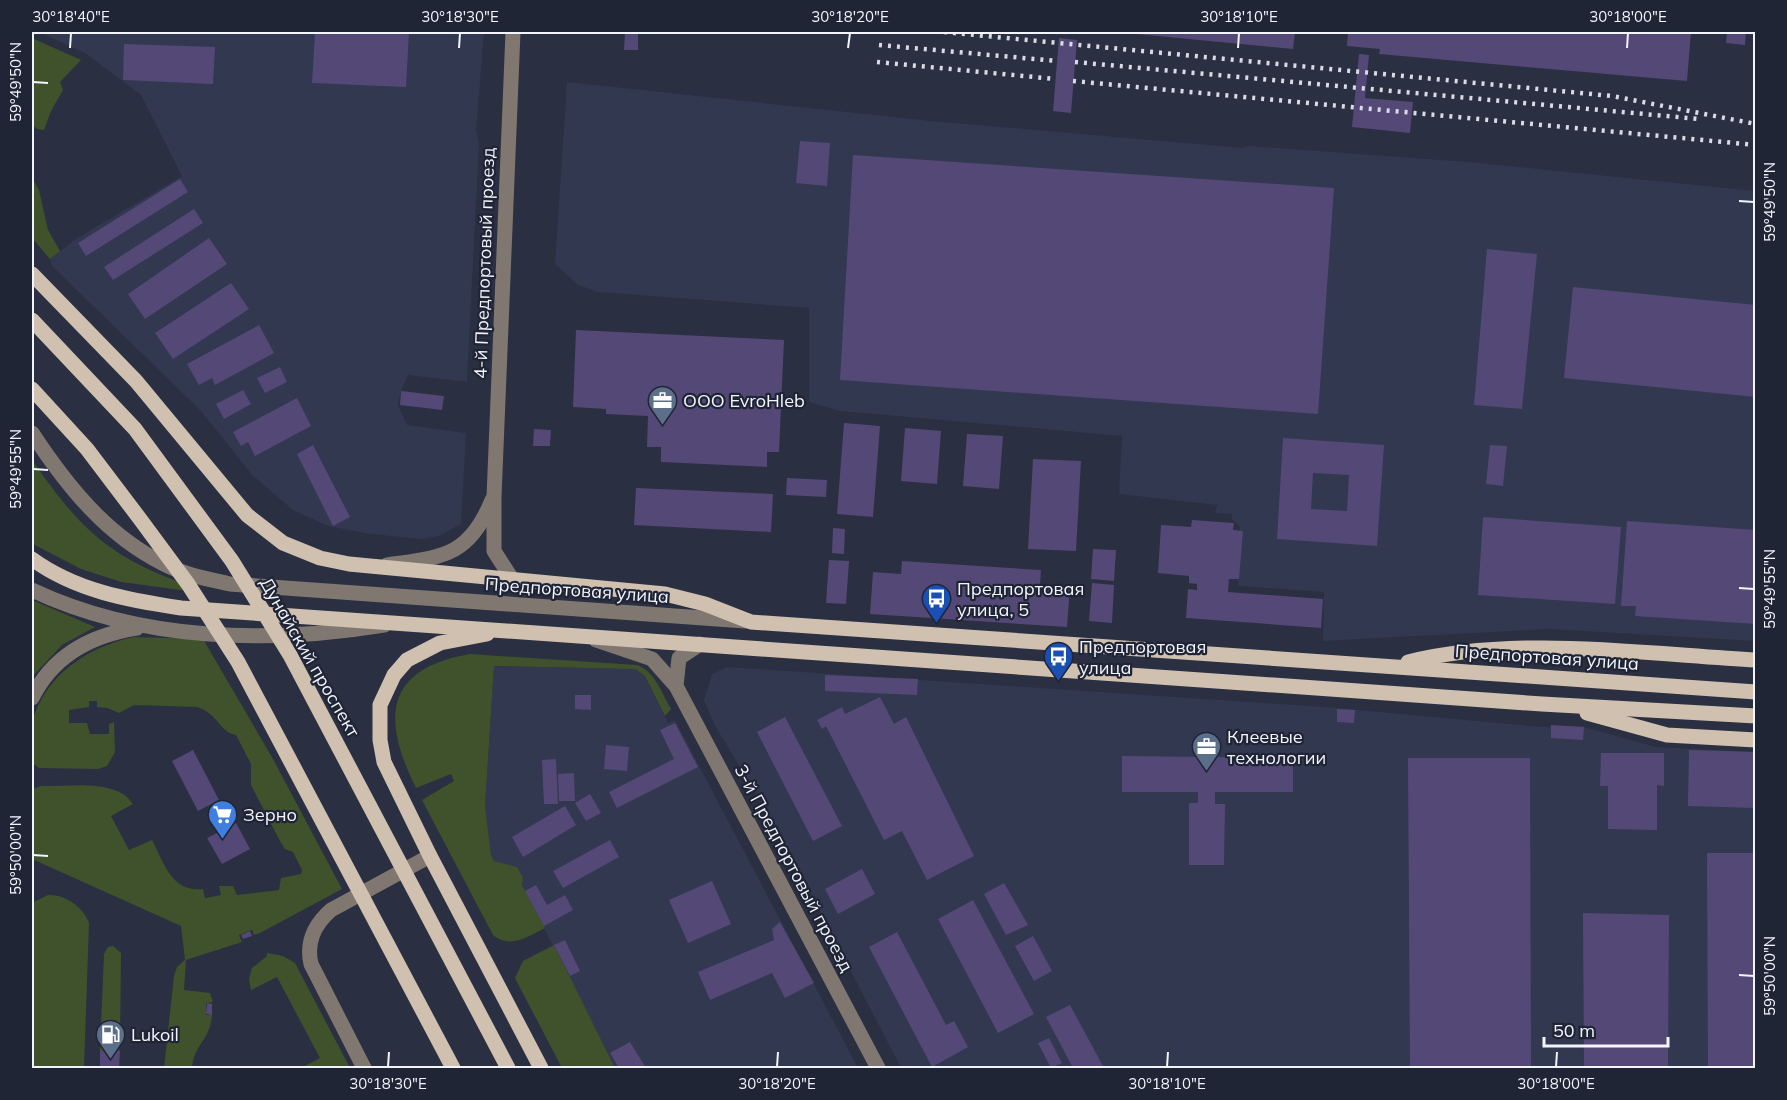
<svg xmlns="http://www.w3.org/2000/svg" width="1787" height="1100" font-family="Mulish,sans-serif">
  <rect width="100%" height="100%" fill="#2a2f41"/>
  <g fill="#31384f">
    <path d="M46,32H484L476,131L479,143L467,382L408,375L401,391L398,405L407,425L466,433L461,524L439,536L421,539L370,534L328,526L293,510L253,476L201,411L52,266L50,259L74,240L182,176L141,95L85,53L47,36Z"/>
    <path d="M567,82L931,121L1243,148L1249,146L1469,162L1755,191V641L1548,629L1323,641L1324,592L1238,586L1240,527L1232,519V514L1215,513L1217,505L1119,494L1122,436L840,411L809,402V308L598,292L578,285L555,264Z"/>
    <path d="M494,666L635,669L645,676L668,723L675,720L858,1068H615L522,885L523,878L494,861L491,855L485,806Z"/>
    <path d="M727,667L1326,707L1541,727H1584L1656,747L1755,752V1068H901L774,823L715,726L704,700L712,674Z"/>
  </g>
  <g fill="#3f522c">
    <path d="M32,38L81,60L60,82L63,90L51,111L44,130L37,129L33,125Z"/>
    <path d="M32,178L39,190L48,230L60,251L50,259L33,239Z"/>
    <path d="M32,460C82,532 112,560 197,588L203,593L121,582L81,569L35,545L32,542Z"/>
    <path d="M32,600L95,627L62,645L32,677Z"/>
    <path d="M134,637L203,639L273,759L342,889L260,933L254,935L252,930L239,935L242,942L186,960L184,990L210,993L213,1002L206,1003V1015H212C210,1041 194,1044 192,1068H164L174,976L177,967L185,960L181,926L32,859V789L41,786C68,787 116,778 133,804L111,816L129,850L152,840C164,863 172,893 203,889L205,898L221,895L219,886H233L237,895L279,890L281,878L301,874L302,870L293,852L285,849L281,843L251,785V764L236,735C219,732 219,714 197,707L134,705L119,713L107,708L97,707V701H89V707L69,710V723H87L90,734H109V724L114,722L115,752L107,766L98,769L39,768L32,763C32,750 29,734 32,722C45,675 89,646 134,637Z"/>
    <path d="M470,654L637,665C655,671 662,694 671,709L665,716L645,676L635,669L494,666L485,806L491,855L494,861L517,867L523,878L522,885L545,928C527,937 510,949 493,935L422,800L454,781L451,774L416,788C382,720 383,669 470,654Z"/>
    <path d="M48,895C65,894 84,908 89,923L84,1068H32V903Z"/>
    <path d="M554,945L615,1068H562L515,978L523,961Z"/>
    <path d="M113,946L121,953L120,1045L119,1051H100L104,954L108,947Z"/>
    <path d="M267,953L283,956L295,963L350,1068H301L320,1058L277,977L251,990L249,979L252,968L267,956Z"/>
  </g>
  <g fill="#544877" fill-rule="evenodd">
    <path d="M315,32H409L406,87L312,83Z"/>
    <path d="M625,32H638V50H624Z"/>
    <path d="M1116,32H1295L1293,49Z"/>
    <path d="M1348,32H1691L1687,81L1379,54L1380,49L1347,46Z"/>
    <path d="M1727,32H1746L1745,45L1726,43Z"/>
    <path d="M1059,38L1077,40L1071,113L1053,111Z"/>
    <path d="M124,44L215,47L213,84L123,80Z"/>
    <path d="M1359,54L1369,55L1365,98L1413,102L1410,133L1352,127Z"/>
    <path d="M800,141L830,143L827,186L796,183Z"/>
    <path d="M853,155L1334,188L1318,414L840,380Z"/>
    <path d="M180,179L188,192L86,256L78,243Z"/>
    <path d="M194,209L203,223L113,280L104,267Z"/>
    <path d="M209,238L227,264L145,319L128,294Z"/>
    <path d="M1487,249L1537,254L1522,409L1474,405Z"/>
    <path d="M231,283L249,309L173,359L155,333Z"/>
    <path d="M1573,287L1756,305V397L1564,378Z"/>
    <path d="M259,325L274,353L215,385L212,378L199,385L187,364Z"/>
    <path d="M576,330L784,340L779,452H767V467L661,462V447H647L648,416L606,414V409L573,407Z"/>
    <path d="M280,367L287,382L265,393L257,378Z"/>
    <path d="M243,390L251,404L224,419L216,404Z"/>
    <path d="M401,391L444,396L442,410L400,405Z"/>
    <path d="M297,398L311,426L255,456L248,442L241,446L233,432Z"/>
    <path d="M844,423L880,426L873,517L837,514Z"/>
    <path d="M905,428L941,431L937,484L901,481Z"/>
    <path d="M534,429L551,430L550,446H533Z"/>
    <path d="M967,434L1003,436L999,489L963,486Z"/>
    <path d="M1283,438L1384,445L1377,546L1277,539ZM1313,473L1349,475L1347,511L1311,509Z"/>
    <path d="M313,445L350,517L333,526L297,454Z"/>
    <path d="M1490,445L1507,446L1503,486L1486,484Z"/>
    <path d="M1033,459L1081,461L1076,551L1028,549Z"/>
    <path d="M787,478L827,480L826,497L786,495Z"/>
    <path d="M636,488L773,494L771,532L634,525Z"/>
    <path d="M1483,517L1621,527L1615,604L1478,595Z"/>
    <path d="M1192,520L1234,523L1233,530L1243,531L1239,579H1229L1228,592L1323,599L1321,628L1186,618L1188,589L1197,590V584L1189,583V576L1158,573L1161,525L1191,527Z"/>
    <path d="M1627,521L1756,530V624L1635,616L1636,606H1621Z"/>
    <path d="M833,528L845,529L844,554L832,553Z"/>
    <path d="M1093,549L1116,550L1114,581L1091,579Z"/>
    <path d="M829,560L849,561L846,604L826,603Z"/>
    <path d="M902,561L1041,570L1040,585L1070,587L1067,627L870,614L873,572L901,574Z"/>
    <path d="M1092,583L1114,585L1112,623L1089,621Z"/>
    <path d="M825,675L918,679L917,695L825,691Z"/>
    <path d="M575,695H591V710L575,709Z"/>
    <path d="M880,697L894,724L906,717L974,856L927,880L902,831L884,840L826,726L822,729L817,720L842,707L845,714Z"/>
    <path d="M1337,709L1355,710L1354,723L1337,722Z"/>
    <path d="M785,717L842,826L813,841L757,732Z"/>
    <path d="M675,723L698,767L617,808L609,792L674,759L660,730Z"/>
    <path d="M1551,725L1584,727L1583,740L1551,738Z"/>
    <path d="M606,745L629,747L627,771L604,769Z"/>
    <path d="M193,750L219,800L198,811L172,761Z"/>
    <path d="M1689,750L1756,752V808L1688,806Z"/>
    <path d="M1601,753H1664V786L1657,785V830L1608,829V786H1600Z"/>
    <path d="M1122,756L1293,758V792H1215V804H1225L1224,865H1189V803H1198V792H1122Z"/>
    <path d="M1408,758H1530L1531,1068H1410Z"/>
    <path d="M556,759L558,804H544L542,760Z"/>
    <path d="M574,773L575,801H559L558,774Z"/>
    <path d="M590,794L601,813L586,821L575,803Z"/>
    <path d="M565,806L576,825L523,857L512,837Z"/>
    <path d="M236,823L250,849L222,864L207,838Z"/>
    <path d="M610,840L619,857L563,888L553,871Z"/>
    <path d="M1707,853H1756V1068H1708Z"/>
    <path d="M862,869L875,894L838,914L825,889Z"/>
    <path d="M712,881L731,924L688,943L669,900Z"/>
    <path d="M1004,883L1028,925L1006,935L984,894Z"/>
    <path d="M536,885L547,905L565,895L573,910L544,926L525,891Z"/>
    <path d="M973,900L1034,1014L998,1033L938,919Z"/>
    <path d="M1583,913L1669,915L1668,1068H1584Z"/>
    <path d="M780,922L814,983L785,998L772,973L710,1000L698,972L774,940L772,929Z"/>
    <path d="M250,931L252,936L243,939L241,935Z"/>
    <path d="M897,932L946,1025L954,1021L968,1047L932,1067L869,947Z"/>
    <path d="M1033,936L1052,971L1034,981L1015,946Z"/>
    <path d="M565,940L580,971L570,976L554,945Z"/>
    <path d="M207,1003L212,1004V1015L206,1014Z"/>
    <path d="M1070,1005L1104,1068H1073L1046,1017Z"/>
    <path d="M1049,1038L1062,1063L1051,1068L1038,1043Z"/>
    <path d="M630,1042L646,1068H619L610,1053Z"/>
    <path d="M100,1051H120L119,1068H100Z"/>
  </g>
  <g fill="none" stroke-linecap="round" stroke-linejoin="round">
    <g stroke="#807870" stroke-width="15">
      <path d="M32,433C67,486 106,535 164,564C185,575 208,579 230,584L745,621"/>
      <path d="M387,565C442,557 469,557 492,500"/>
      <path d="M512,579L494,551V497L513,32"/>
      <path d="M32,590C140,641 268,644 384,625"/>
      <path d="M596,640L652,659L676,686L878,1068"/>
      <path d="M676,686L679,658L700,644"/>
      <path d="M32,698C53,655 92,635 137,628"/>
      <path d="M364,1068L311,964C306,942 314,925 331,910L430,856"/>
    </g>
    <g stroke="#d0c0b0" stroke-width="15">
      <path d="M32,274L136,381L247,515L283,543L320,558L349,564L665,594L705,604L751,622L1756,692"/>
      <path d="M32,320L135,429L232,561L290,655L508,1068"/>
      <path d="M32,389L87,449L140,519L188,584L238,662L453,1068"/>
      <path d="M32,559C76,591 128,600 181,608L1542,704L1756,716"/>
      <path d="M487,634L440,643L407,660L394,675L380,705V740L384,762L430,856L541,1068"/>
      <path d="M1408,662C1515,635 1646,654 1756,660"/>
      <path d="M1587,713L1667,735L1756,740"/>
    </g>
    <g stroke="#d9dce6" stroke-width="4.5" stroke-dasharray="3 6" stroke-linecap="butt">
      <path d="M944,32L1612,96L1756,124"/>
      <path d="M879,45L1057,61"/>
      <path d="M877,62L1055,79"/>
      <path d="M1075,62L1699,119"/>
      <path d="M1073,81L1756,145"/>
    </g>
  </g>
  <path fill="none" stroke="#f2f5fe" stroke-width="2" d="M70,48L71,33M459,48L460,33M848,48L850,33M1238,48L1239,33M1627,48L1628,33M33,82L48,83M1739,201L1754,202M33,469L48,470M1739,588L1754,589M33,855L48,856M1739,975L1754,976M388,1067L389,1052M777,1067L778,1052M1167,1067L1168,1052M1556,1067L1557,1052"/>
  <defs>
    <symbol id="office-pin" viewBox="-11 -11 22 30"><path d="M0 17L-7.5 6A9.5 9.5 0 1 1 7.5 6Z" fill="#5c6f8a" stroke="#202536"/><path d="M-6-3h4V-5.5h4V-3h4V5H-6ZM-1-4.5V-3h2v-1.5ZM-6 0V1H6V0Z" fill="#fff"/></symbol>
    <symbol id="bus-pin" viewBox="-11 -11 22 30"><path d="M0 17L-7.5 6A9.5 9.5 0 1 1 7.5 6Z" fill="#1a4fb4" stroke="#202536"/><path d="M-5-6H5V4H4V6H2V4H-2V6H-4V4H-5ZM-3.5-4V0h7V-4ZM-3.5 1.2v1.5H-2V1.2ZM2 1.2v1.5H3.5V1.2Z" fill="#fff"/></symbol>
    <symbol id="supermarket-pin" viewBox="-11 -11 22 30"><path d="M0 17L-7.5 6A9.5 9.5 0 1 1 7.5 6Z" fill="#3f7fe0" stroke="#202536"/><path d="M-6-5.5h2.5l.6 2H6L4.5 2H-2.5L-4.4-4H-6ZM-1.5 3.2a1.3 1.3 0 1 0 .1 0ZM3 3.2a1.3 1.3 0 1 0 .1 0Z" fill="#fff"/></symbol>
    <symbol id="fuel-pin" viewBox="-11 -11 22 30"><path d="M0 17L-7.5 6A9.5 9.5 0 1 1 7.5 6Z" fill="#5c6f8a" stroke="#202536"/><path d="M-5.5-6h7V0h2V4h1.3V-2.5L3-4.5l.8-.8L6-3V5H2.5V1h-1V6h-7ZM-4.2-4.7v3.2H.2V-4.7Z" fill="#fff"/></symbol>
  </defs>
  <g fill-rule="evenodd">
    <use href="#office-pin" x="646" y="384" width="33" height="45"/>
    <use href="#bus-pin" x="920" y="582" width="33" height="45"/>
    <use href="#bus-pin" x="1042" y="640" width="33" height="45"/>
    <use href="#office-pin" x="1190" y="730" width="33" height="45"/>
    <use href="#supermarket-pin" x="206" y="798" width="33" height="45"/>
    <use href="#fuel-pin" x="94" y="1018" width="33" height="45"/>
  </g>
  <g text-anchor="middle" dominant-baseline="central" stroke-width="4.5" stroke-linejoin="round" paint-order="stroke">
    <g font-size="18" fill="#f2f5fe" stroke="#202536">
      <text transform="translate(484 263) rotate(-88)">4-й Предпортовый проезд</text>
      <text transform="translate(577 590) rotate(4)">Предпортовая улица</text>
      <text transform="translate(310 657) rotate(60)">Дунайский проспект</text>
      <text transform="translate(1547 657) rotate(4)">Предпортовая улица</text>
      <text transform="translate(794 868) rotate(62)">3-й Предпортовый проезд</text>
    </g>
    <g font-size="18" fill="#f2f5fe" stroke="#202536" text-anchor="start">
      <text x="683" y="400">OOO EvroHleb</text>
      <text x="957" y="588">Предпортовая<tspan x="957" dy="21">улица, 5</tspan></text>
      <text x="1079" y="646">Предпортовая<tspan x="1079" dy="21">улица</tspan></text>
      <text x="1227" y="736">Клеевые<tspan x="1227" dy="21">технологии</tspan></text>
      <text x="243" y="814">Зерно</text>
      <text x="131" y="1034">Lukoil</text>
    </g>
  </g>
  <rect width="1787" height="1100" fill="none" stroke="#202536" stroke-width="66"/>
  <path d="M1544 1037v9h124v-9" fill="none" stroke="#f2f5fe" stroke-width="3"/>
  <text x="1553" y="1037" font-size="18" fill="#f2f5fe" stroke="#202536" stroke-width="4.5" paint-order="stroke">50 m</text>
  <rect x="33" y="33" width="1721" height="1034" fill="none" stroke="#f2f5fe" stroke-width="2"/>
  <g font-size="15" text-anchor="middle" fill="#f2f5fe">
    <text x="71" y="22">30°18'40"E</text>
    <text x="460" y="22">30°18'30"E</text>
    <text x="850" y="22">30°18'20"E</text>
    <text x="1239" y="22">30°18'10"E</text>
    <text x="1628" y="22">30°18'00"E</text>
    <text transform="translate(16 82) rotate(-90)" y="5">59°49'50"N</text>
    <text transform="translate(1770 202) rotate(-90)" y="5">59°49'50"N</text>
    <text transform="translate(16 469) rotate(-90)" y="5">59°49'55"N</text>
    <text transform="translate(1770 589) rotate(-90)" y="5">59°49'55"N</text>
    <text transform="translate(16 855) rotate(-90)" y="5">59°50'00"N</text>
    <text transform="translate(1770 976) rotate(-90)" y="5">59°50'00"N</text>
    <text x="388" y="1089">30°18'30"E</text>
    <text x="777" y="1089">30°18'20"E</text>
    <text x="1167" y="1089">30°18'10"E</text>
    <text x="1556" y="1089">30°18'00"E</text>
  </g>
</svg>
